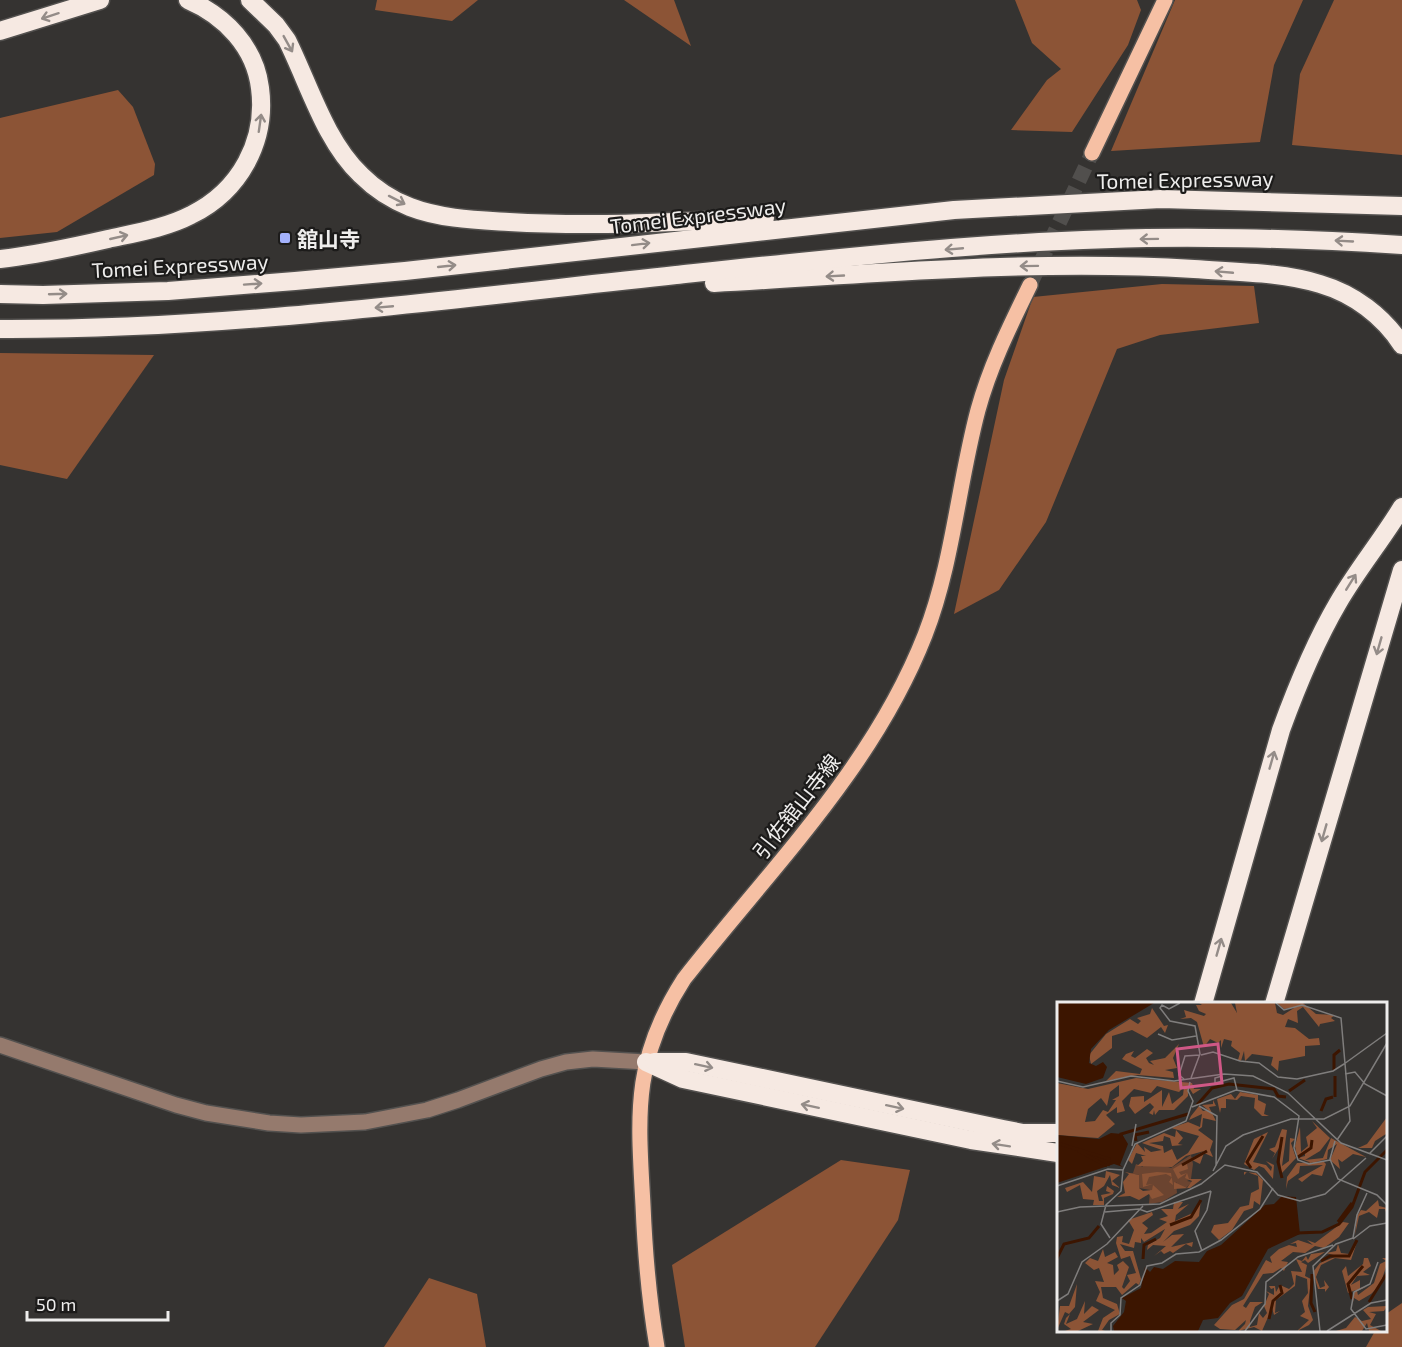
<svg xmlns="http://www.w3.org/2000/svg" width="1402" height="1347" font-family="'Exo 2','Noto Sans JP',sans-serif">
  <rect width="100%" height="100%" fill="#353331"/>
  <g fill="#8c5436">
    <path d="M377,0H478L452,21L375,10Z"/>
    <path d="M624,0H674L691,46Z"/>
    <path d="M1015,0H1137L1141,10L1128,45L1072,132L1011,130L1047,80L1061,69L1032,43Z"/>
    <path d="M1175,0H1303L1274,65L1260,142L1111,151Z"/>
    <path d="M1334,0H1402V155L1292,145L1300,74Z"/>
    <path d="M118,90L133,107L155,164L154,175L57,232L0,238V118Z"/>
    <path d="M1162,284L1254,286L1259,323L1160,335L1117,349L1046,522L999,590L954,614L1004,380L1033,297Z"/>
    <path d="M0,353L154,355L67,479L0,465Z"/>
    <path d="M841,1160L910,1170L898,1220L815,1347H685L672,1265Z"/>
    <path d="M429,1278L477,1294L486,1347H384Z"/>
    <path d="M1402,1303V1347H1366L1375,1331L1386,1330V1314Z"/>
  </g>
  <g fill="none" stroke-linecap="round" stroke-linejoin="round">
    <path stroke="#514f4d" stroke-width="15" stroke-dasharray="15 8" stroke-linecap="butt" d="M1030,285L1092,153"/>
    <defs>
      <path id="minor" d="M0,1045L176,1105L206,1113L269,1123L301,1125L365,1122L427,1110L458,1100L541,1069L566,1062L593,1059L646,1062"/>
      <g id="major">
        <path d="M1092,153L1165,0"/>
        <path d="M657,1347C649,1300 645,1253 643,1205C638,1114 632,1060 684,979C770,869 873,768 925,635C953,563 958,485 978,410C990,366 1010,326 1030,285"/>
      </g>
      <g id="highway">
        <path d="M250,0L276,25L287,40C309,84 325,141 361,175C375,189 392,200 410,207C441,219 477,220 509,222C595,227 680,222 765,218"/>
        <path d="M0,31L100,0"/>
        <path d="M0,259C36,255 73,247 108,239C135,233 166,228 191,215C240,191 267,141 260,88C255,47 225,16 188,0"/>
        <path d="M714,283C874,274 1034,259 1194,269C1234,272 1282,272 1320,284C1354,294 1383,316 1402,345"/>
        <path d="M0,294L43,295L168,291L295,281L405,271L954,210L1161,199L1402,206"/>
        <path d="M0,329C226,330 451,299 676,275C853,256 1033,236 1211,238C1275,238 1338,241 1402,245"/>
        <path d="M1203,1004L1281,730C1297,686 1314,644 1338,603C1357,570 1382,540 1402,507"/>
        <path d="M1274,1004L1402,570"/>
        <path d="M646,1062L683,1079L971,1140L1058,1153"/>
        <path d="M654,1062H686L1003,1129L1023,1133H1058"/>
      </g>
    </defs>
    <use href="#minor" stroke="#53514f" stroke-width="18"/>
    <use href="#major" stroke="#53514f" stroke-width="18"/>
    <use href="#highway" stroke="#53514f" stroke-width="21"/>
    <use href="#minor" stroke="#957a6d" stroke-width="15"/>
    <use href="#major" stroke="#f6c0a4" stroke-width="15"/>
    <use href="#highway" stroke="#f6e9e2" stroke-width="18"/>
  </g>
  <defs><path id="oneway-shaft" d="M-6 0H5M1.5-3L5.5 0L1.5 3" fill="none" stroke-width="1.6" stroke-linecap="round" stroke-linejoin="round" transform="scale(1.5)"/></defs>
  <g stroke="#948c88">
    <use href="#oneway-shaft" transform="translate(50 16) rotate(162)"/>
    <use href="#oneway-shaft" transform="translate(288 44) rotate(61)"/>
    <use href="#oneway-shaft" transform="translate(260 123) rotate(-82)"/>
    <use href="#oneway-shaft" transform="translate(397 200) rotate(27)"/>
    <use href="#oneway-shaft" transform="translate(119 237) rotate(-13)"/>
    <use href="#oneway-shaft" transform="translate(1149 239) rotate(179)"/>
    <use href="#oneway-shaft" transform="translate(1344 241) rotate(-177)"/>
    <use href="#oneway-shaft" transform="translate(641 244) rotate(-7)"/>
    <use href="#oneway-shaft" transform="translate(954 249) rotate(175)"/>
    <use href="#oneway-shaft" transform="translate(447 266) rotate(-6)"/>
    <use href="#oneway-shaft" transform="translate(1029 266) rotate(179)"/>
    <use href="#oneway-shaft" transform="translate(1224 272) rotate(-175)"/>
    <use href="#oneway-shaft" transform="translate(835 276) rotate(177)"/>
    <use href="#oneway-shaft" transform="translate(253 284) rotate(-4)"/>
    <use href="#oneway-shaft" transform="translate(58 294) rotate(-2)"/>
    <use href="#oneway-shaft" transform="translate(384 307) rotate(175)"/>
    <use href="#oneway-shaft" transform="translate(1351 582) rotate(-58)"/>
    <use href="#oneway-shaft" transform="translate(1379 646) rotate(106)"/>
    <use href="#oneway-shaft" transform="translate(1272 760) rotate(-74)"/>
    <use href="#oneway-shaft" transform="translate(1324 833) rotate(106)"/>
    <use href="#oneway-shaft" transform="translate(1219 947) rotate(-74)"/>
    <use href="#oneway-shaft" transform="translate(704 1066) rotate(12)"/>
    <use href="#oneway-shaft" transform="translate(810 1106) rotate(-168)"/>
    <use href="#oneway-shaft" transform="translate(895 1107) rotate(12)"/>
    <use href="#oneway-shaft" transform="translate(1001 1145) rotate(-171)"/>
  </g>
  <rect fill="#a4b2fc" stroke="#1c1b1a" stroke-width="2" x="279" y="232" width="12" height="12" rx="3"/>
  <g text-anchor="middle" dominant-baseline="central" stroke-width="4.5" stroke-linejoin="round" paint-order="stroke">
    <g font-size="21" fill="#eeedec" stroke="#1c1b1a">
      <text transform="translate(1185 179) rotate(-1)">Tomei Expressway</text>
      <text transform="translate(698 215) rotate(-7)">Tomei Expressway</text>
      <text transform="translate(180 265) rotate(-3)">Tomei Expressway</text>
      <text transform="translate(796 806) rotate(-52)">引佐舘山寺線</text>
    </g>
    <g font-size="21" font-weight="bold" fill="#eeedec" stroke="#1c1b1a" text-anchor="start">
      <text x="297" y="238">舘山寺</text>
    </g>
  </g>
  <g transform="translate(1057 1002)">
    <rect width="330" height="330" fill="#353331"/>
    <path d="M134,153L136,162L134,177L130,179L135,180L129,186L121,185L119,180L120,191L105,200L92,202L93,188L82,186V173L72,171H76L79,162L86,165L84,160L94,159L114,166Z" fill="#6b4430"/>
    <path d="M142,1H174L180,11L178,1H218L220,11L226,13L237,6L227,7L220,1H246L259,12L278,13L274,16L278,19L263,22L262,25L246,5L240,9L241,21L231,17L228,25L238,26L252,37L262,36L263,43L248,44V54L222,59L221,69L214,63L216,55L195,52L188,59L187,49L184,59L181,58L183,51L174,44L175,39L167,37L164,46V38L161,41L153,37L147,45L140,20L134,16L123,17L129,15L127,8L147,14L149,12L142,9L139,3H145ZM95,6L107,24L111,23L108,31L104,25L90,36L75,28L55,34V46L34,62L32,53L49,32L73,17L81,22L84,19L80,16L93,12ZM122,42L116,56L120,66L108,68L116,70L117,76L81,73L49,79L59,69L83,72L85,67L65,57L69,52L77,49L74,54L78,56L90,47L96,51L89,56L92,61L97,63L93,59L108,56ZM79,76L135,81L137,87H144L136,92L131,84V94L117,108H102L98,113L97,108L96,113L92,111L97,105L93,101L78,112L72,104L74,95L87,94V100L105,88V105L112,90L115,102L126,93L127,85L122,90L100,84L94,91L77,87L65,99L68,109L60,111V105L49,113L58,122L41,136L0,133V81L31,87ZM62,83V94L55,98H59L51,110L46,108L38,119L28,120L31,107L44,96L50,104L53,90ZM183,90L201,93V98L209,102L207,112L212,114H205L197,106L198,96L184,94L180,98L169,97V106H164L163,111L160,97L174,92L178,97ZM156,98L159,104L152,105L159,119L146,116L145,125L141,128L156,139L153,148L156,155L147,151L143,162L135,158L130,162L131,167L122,170L124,173L130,171L132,177H145L133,186L117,187V180L130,186L135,179L128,176L130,171L121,177L116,167L147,149L129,154L115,165L80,164L86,159L84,154H89L79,151L75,162L71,158L80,141L88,150L87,145L94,150L105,148L85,141L107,131L118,135L119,128L126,136L121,142L126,143L115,144L113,136L107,134L106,139L92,141L106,144L107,151L115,147L120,158L131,151L142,134L114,126L131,120L143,125L145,112L132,118L134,114L142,104L146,109L151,108L145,103L156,102ZM330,115L329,132L318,139L315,146H301L310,142ZM255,119L273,136L263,149L248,158L266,156L274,136L309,155L296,152L285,160L281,157L283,167L273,158L280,142L271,148L270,157L255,161L241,156L248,154V151L240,154L238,144L243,125L244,150L251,144L249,135L260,126ZM225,127L230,128L225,164L232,159L233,136L238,137L234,141L239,156L224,172L222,146L215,157L218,151L212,147L218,145ZM211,130L196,160L209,163L214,169L215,165L209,159L217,163L216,177L207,166L202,164L197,168L187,162L197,137ZM240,161L267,160L269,162L265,174L255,172L245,180L241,177L266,163L243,164L242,171L231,179L229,187L230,175ZM49,169L63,173L55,179L63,186L55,183L53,173L47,184L40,189L42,199H46L44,193L54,191L49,189L50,184L57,189L56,192L47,196V203H36L37,198L26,197L23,183L10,190L8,186L26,180L35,190L37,174L48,176ZM68,170L82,173V186L86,189L95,188L96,183L107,193L95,197L92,192L82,198L73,194L60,195L68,191L66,180L72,172ZM100,170L114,171L116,183L112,180L115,175L109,172L92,175L89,183L96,182L86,185L85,172ZM187,170L199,171L206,178L203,203L197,199L196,206L187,209L175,228L162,238L154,230L157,223L171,221L183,205L192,203L194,191L202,187L201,174L190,170L187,173ZM144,197L142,214L133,223L117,229L106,240L115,233L127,232L114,245L136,240L135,245L129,242L116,251L113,249L107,252L104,249L97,254L109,244L96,243L90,248L91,243L103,236L108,227L87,240L84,236V241L78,240L77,246L63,242L68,249H76L84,277L82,283L79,281L65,293L59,285H44L46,296L60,302L63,312L52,318L45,328L48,329H41L46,316L58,308L39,299L43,290L38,279L47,280L42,266L37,268L28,261L33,256L41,259L46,247L48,255L58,250L61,255L50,261L56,263L57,273L62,268L60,263L66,259L72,265L65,285L67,287L73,279L70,273L79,271L73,254L64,257L59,241L60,235L66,234L65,240L72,242L77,228L71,218L95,210L96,213L85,221L91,226L87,232L94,231L110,220L102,217L111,214L104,207H116L117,200H126L121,207L132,202L119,213L118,219L138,210ZM321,198L322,204L330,206V213L328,207H322L320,216L312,210L302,214L298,233L300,214L304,208L309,209ZM286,220L292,221L282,235L267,246L258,244L248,251L236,250L224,259L231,260L227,269L224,266L216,271L206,272L186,304L189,306L193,300H206L198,305L193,319V325L200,323L202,311L206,316L210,311L207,304L212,292L209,289L217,293V286L214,287L212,284H218L219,290L223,283L232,287L237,282L234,269L245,270L239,257L245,259L249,254L251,258L254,252L268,250L251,261L248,258L244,260L250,263L248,274L254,277L251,304L256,318L252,323L240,329L252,318L243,314L248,310L245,299L251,291L250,277L239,273L238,284L219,298L218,311L223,309L217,313L215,306L205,329L197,325L181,329L188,322L189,318L178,328L163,327L157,323L175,303L187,297L206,263L209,258L215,261L213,255L222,247L232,243L240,245L239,241L233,242L241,238L256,243L250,238L258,241ZM300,240L294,258L278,256L264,263L259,275L263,286L268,284L267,278L272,285L268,290V287H261L256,270L263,261L280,254L269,251L279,249L281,242L284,251L292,252ZM307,256H311L314,264L306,270L313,273L300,274L294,283L303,278V286L309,285L300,289L301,293L317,281L323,262L329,259L325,256H330V262L323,283L314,292L302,299L297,296L296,300V291L299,288L291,291L285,269L289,264L291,274L306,262ZM20,282L18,305L12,312L8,310L0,328L3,304H12ZM28,299L27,312L35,304L42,308L26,320L36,322L21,329H8L14,327L7,322L9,316L13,312L9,322L20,317ZM330,304L327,309L312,310L319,312L313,323L324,329H312L310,321L305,329H279L289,326L298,315L305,319L314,317L306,308L311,305Z" fill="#8c5436" fill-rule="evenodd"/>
    <path d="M0,1H97L52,28L34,47L32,61L39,64L46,60L50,65L46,76L29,82L0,75ZM54,131L65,132L71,142L63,163L66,165L57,162L0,181V133L42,137ZM225,194L239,195L243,232L211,247L185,294L173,301L161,316L146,318L141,329H57L56,324L67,310L69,299L65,296L84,286L88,265L93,270L97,265L106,267L118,259L142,260L150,249L164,243L208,203L217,202Z" fill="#3c1500"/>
    <path fill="none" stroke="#3c1500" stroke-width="3" d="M277,68V53L283,48M232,89L248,78M278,95V74M140,103L155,86L172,82L217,87L221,94L229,95M264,109L269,97L276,95M65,136L64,132L131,112M79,139L78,133L92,130M0,141L52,157L51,164M21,149L50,164M241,155L254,146L255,138M125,163L150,149M194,166L190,160L206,134M225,176L221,160L225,135M281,220L295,201M113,223L134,215L144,198M240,231L265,230L282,222L295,205L308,170L330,148M0,256L7,242L32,236L42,224M86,257L87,243L99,237M264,259L273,254H292L300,238M255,272L254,301L258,310M295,297L291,282L306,264M312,300L330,271M212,317L216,299L225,291L223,283"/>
    <path fill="none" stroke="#7f7d7c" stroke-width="1.5" d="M123,1L112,7L105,3L103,6L113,19L138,24L143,52L134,76M219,1L227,8L245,3L284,16L293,119L280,138M101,32L115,38L139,34M144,53L156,50L183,59L202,61L221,75L240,77L276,69L287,62M287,62L330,31M288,72L298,70L308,82L330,94M165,74L158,76V81L177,76L180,88M127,77L122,73L128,54L143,53M0,79L26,85L74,74L117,79L167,72L196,74L231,91L284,141L330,158M142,104L160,114L159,164M135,105L179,88L217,95L242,114L237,146L241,158L252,162L273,158M278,139L273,157L281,177L320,193L330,203M75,144L79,122M312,152L330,134M156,169L169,144L186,133L234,117H267L293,104L330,41M0,184L51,167L66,168L78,142L129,119L136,99L131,89L133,80M0,210L23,205L103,202L144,182L168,163L200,170L221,193L243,199L268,192L309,156M48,210L82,207L90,210L154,189M53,236L44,222L49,203L64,189L66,168M296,237L313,224L330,221M145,249L138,229L150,208L154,189M321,260L313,282L297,290L294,307L309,327L330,323M0,299L11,292L25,260L50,242L86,204M54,329V321L63,313L64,296L83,283L90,264L105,261L119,252L142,250L164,238L203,207L216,186M188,329L208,302L209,280L241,255L276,243M263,329L256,264L279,242L296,236L300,213L310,191M270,329L314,301L330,298"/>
    <path fill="#cf5886" fill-opacity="0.15" stroke="#cf5886" stroke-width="3" d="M161,42L165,81L124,86L120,47Z"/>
    <rect width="330" height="330" fill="none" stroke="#eeedec" stroke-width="3"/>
  </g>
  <path d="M27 1311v9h141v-9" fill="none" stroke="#eeedec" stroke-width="3"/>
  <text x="36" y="1311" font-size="18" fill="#eeedec" stroke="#1c1b1a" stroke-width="4.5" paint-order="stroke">50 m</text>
</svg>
